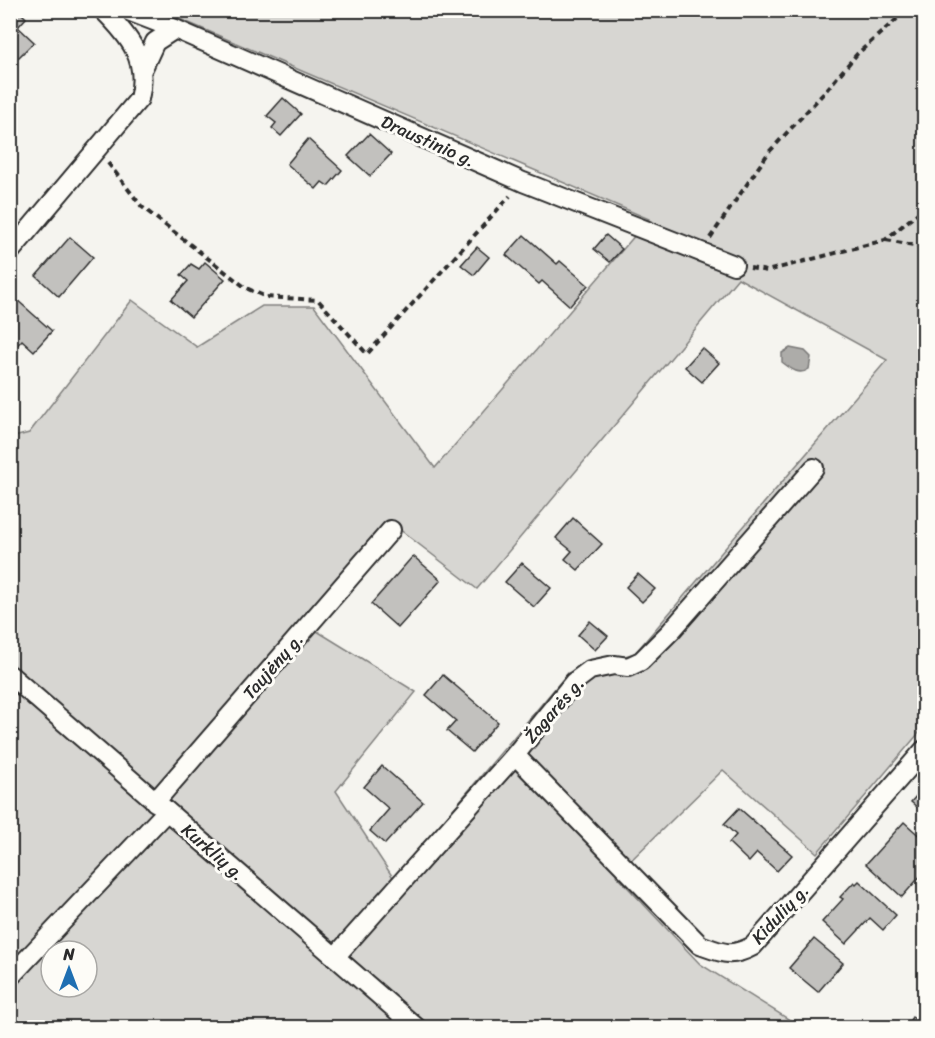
<svg xmlns="http://www.w3.org/2000/svg" width="935" height="1038" font-family="Sriracha,sans-serif">
  <rect width="100%" height="100%" fill="#f5f4ef"/>
  <filter id="ink" filterUnits="userSpaceOnUse"><feTurbulence type="fractalNoise" baseFrequency=".0167" numOctaves="2"/><feDisplacementMap in="SourceGraphic" scale="12" xChannelSelector="R" yChannelSelector="G"/><feConvolveMatrix kernelMatrix="1 2 1 2 8 2 1 2 1" color-interpolation-filters="sRGB"/></filter>
  <g filter="url(#ink)">
    <path fill="#d7d6d2" stroke="#81807e" stroke-width="1.5" fill-rule="evenodd" d="M161,11H924V727L817,853L723,770L616,875L700,964L801,1027H11L10,438L29,433L132,300L197,347L262,306H314L435,468L649,219ZM738,278L887,360L635,653L568,673L394,879L336,791L416,692L312,628L399,529L477,589ZM51,951H87V987H51Z"/>
    <path fill="#adaca9" stroke="#797877" stroke-width="1.5" d="M790,348L805,351L811,357L809,369C799,376 791,369 782,362V353Z"/>
    <g fill="#c2c1be" stroke="#2b2b2b" stroke-width="1.5">
      <path d="M10,10H18L26,18L18,27L34,42L10,66Z"/>
      <path d="M283,98L301,114L281,136L272,128L276,123L267,116Z"/>
      <path d="M369,134L391,154L370,176L348,156Z"/>
      <path d="M308,139L342,170L328,186L322,182L316,189L287,164Z"/>
      <path d="M524,235L557,264L560,261L588,285L570,306L542,281L539,284L506,255Z"/>
      <path d="M606,235L622,249L610,262L594,249Z"/>
      <path d="M70,237L93,257L59,297L36,276Z"/>
      <path d="M477,247L489,257L474,275L461,265Z"/>
      <path d="M205,262L225,279L191,317L171,300L188,281L181,275L191,264L199,269Z"/>
      <path d="M16,299L52,331L34,351L22,340L10,353V305Z"/>
      <path d="M702,348L719,363L702,382L685,367Z"/>
      <path d="M573,518L602,544L578,570L565,559L572,551L556,538Z"/>
      <path d="M413,556L441,580L398,628L371,604Z"/>
      <path d="M522,563L551,588L534,607L505,582Z"/>
      <path d="M638,574L655,589L642,602L626,587Z"/>
      <path d="M590,621L608,636L595,650L578,635Z"/>
      <path d="M443,675L498,722L472,752L447,731L456,721L426,695Z"/>
      <path d="M382,766L423,802L385,844L370,831L389,809L364,787Z"/>
      <path d="M924,787V813L911,802Z"/>
      <path d="M739,808L792,855L777,871L757,853L749,862L729,843L736,835L724,824Z"/>
      <path d="M904,822L924,840V872L902,897L866,864Z"/>
      <path d="M859,881L896,915L883,930L870,918L846,944L822,922L843,899L840,897L854,882L856,884Z"/>
      <path d="M814,939L843,963L818,992L789,968Z"/>
      <path d="M921,1002L924,1004V1014L916,1010Z"/>
      <path d="M912,1017L924,1025V1028H905Z"/>
    </g>
    <g fill="none" stroke-linecap="round" stroke-linejoin="round">
      <defs>
        <g id="minor">
          <path d="M126,10L175,29L523,182L734,265"/>
          <path d="M143,68L155,42L175,29"/>
          <path d="M10,252L139,99C149,60 130,37 103,10"/>
          <path d="M10,675L417,1028"/>
          <path d="M515,755L700,945C722,953 731,958 753,946L924,750"/>
          <path d="M155,802L391,530"/>
          <path d="M335,957L515,755L574,682L590,670L614,665L628,667L641,661L671,631L814,468"/>
          <path d="M10,977L166,812"/>
        </g>
      </defs>
      <use href="#minor" stroke="#2b2b2b" stroke-width="22"/>
      <g stroke="#2b2b2b" stroke-width="4" stroke-dasharray="6 4.5" stroke-linecap="butt">
        <path d="M108,163L142,207L246,288L266,297L318,300L367,354L510,196"/>
        <path d="M710,238L769,152L823,94L857,54L907,10"/>
        <path d="M886,240L924,247"/>
        <path d="M750,268L767,271L885,240L924,208"/>
      </g>
      <use href="#minor" stroke="#fdfcf7" stroke-width="18"/>
    </g>
  </g>
  <g text-anchor="middle" dominant-baseline="central" stroke-width="6" stroke-linejoin="round" paint-order="stroke">
    <g font-size="18" fill="#2b2b2b" stroke="#fdfcf7">
      <text transform="translate(428 141) rotate(24)">Draustinio g.</text>
      <text transform="translate(273 666) rotate(-49)">Taujėnų g.</text>
      <text transform="translate(554 710) rotate(-49)">Žagarės g.</text>
      <text transform="translate(213 852) rotate(41)">Kurklių g.</text>
      <text transform="translate(780 914) rotate(-47)">Kidulių g.</text>
    </g>
  </g>
  <rect width="935" height="1038" fill="none" stroke="#fdfcf7" stroke-width="36"/>
  <rect x="18" y="18" width="899" height="1002" fill="none" stroke="#2b2b2b" stroke-width="2" filter="url(#ink)"/>
  <g transform="translate(69 969)"><circle r="28" fill="#fdfcf7" stroke="#a9a8a5" stroke-width="1.5"/>
  <path d="M0-4.5L10 22L0 15L-10 22Z" fill="#1f6fb2"/>
  <text y="-9" font-size="16" font-weight="bold" text-anchor="middle" fill="#2b2b2b">N</text>
  </g>
</svg>
